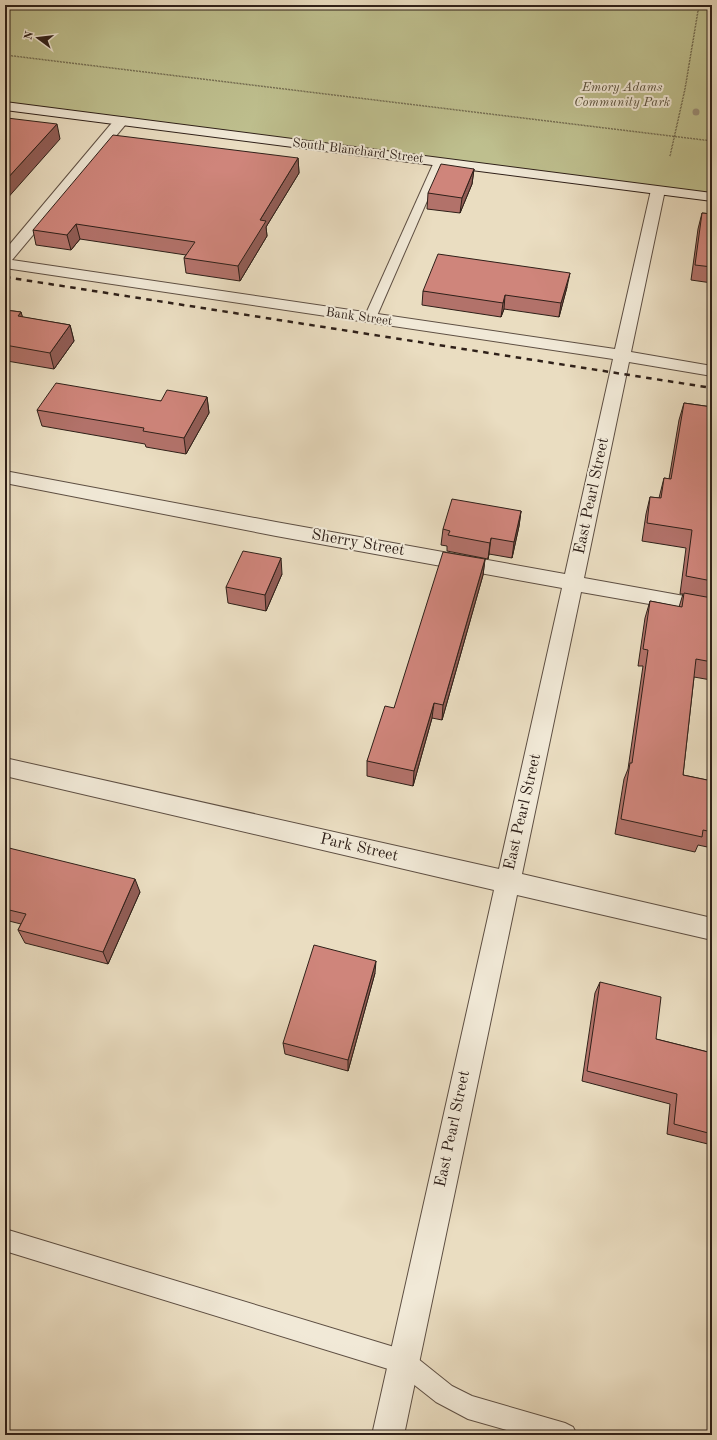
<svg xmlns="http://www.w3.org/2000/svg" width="717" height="1440" font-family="'Old Standard TT',serif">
  <rect width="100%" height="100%" fill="#eaddc1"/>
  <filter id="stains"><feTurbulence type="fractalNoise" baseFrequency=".005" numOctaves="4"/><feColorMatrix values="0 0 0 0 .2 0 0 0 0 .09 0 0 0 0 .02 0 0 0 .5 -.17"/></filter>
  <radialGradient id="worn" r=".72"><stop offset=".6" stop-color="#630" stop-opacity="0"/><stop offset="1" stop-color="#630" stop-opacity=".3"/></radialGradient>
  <path fill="#bebf8e" stroke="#767054" d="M5,5H712V197L5,106Z"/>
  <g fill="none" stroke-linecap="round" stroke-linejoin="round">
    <defs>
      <g id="lane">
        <path d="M439,159L444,162L376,318L374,320H366L364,318L434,162Z"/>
        <path d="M5,1229L404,1350L412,1354L452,1386L472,1396L565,1423L573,1427L577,1435H524L468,1419L436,1402L398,1372L5,1251Z"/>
      </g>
      <path id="street" d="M121,117L126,118L128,121L126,124L12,260L615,349L651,190L653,187H663L665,190L631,352L712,366V376L629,362L584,578L712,601V615L581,592L522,874L712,918V940L517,895L404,1435H372L494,890L5,776V758L499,869L562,588L276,536L5,483V471L276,522L565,574L613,359L5,268V250L116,118Z"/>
      <path id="secondary" d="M5,102L712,193V201L5,110Z"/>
    </defs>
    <use href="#lane" stroke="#5e4f43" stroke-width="2"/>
    <use href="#street" stroke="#5e4f43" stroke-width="2"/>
    <use href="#secondary" stroke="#2f2019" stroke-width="2"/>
    <g stroke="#2f2019" stroke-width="1.5" stroke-dasharray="0.5 1" stroke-linecap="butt">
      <path d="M5,55L712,141"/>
      <path d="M670,156L685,89L699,5"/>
    </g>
    <use href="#lane" fill="#f1e9d7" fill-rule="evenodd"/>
    <use href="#street" fill="#f1e9d7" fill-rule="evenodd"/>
    <use href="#secondary" fill="#f1e9d7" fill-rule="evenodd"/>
    <path stroke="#2f2019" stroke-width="2.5" stroke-dasharray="5.5 5.5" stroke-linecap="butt" d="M5,277L712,388"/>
  </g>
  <circle fill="#9b8f78" cx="696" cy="112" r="3.5"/>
  <g fill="#b2726a" stroke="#2f2019">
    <path d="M298,158L299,173L266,227L267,236L240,281L186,273L184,258L186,255L80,239L71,250L36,245L33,230Z"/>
    <path d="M474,169L472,184L460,213L427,209L428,193Z"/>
    <path d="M702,213L712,214V283L691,280L698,229Z"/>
    <path d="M567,287L559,317L504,309L501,317L422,305L423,291Z"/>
    <path d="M5,310L21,312L22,317L70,325L74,341L54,369L7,361L5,364Z"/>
    <path d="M207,397L209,413L186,454L146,447L145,444L42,426L37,410L161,401Z"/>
    <path d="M684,403L712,407V679L711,680L694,677L683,775L712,781V848L698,845L695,852L615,834L624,779L628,769L643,666H638L645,618L650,601L679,607L683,594H680L686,548L642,541L646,514L650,497L659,498L664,478L669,479L679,420Z"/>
    <path d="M521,511L519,526L512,558L489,554L488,559L447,551V546L441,545L443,529Z"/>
    <path d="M485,559L483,575L442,720L432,718L413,786L367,776V761L394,708Z"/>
    <path d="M282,574L266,611L228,603L226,587Z"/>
    <path d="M5,847L140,892L108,964L25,943L18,930L21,924L5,920Z"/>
    <path d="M375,973L348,1071L285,1054L283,1043Z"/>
    <path d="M600,982L656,1039L712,1053V1145L667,1134L670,1104L582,1081L595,993Z"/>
  </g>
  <g fill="#915d56" stroke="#2f2019">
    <path d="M57,124L60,139L5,201V181Z"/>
    <path d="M298,158L299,173L266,227L267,236L240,281L238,266L260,220Z"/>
    <path d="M474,169L472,184L460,213L462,198Z"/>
    <path d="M76,224L80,239L71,250L67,235Z"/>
    <path d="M570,273L567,287L559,317L561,303Z"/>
    <path d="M505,295L504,309L501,317L503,303Z"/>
    <path d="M21,312L26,328L18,316Z"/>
    <path d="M70,325L74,341L54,369L50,353Z"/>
    <path d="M5,354L7,361L5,364Z"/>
    <path d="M207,397L209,413L186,454L184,438Z"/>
    <path d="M521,511L519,526L512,558L514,542Z"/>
    <path d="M491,538L489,554L488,559L490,543Z"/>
    <path d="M281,558L282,574L266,611L265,595Z"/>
    <path d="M485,559L483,575L442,720L443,705Z"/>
    <path d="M434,703L432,718L413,786L414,771Z"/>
    <path d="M135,879L140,892L108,964L103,952Z"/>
    <path d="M376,961L375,973L348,1071V1060Z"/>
  </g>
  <g fill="#cf857b" stroke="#2f2019">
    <path d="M7,118L57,124L5,181V119Z"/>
    <path d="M113,135L298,158L260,220L266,221L238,266L184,258L195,242L76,224L67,235L33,230Z"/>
    <path d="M441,164L474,169L462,198L428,193Z"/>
    <path d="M702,213L712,214V267L695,265Z"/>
    <path d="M438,254L570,273L561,303L505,295L503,303L423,291Z"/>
    <path d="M5,310L21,312L18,316L70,325L50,353L5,345Z"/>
    <path d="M56,383L161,401L167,390L207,397L184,438L143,431L144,428L37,410Z"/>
    <path d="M684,403L712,407V581L686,576L692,530L647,523L650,497L661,498L664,478L671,479Z"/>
    <path d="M452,499L521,511L514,542L491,538L490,543L448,535L450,531L443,529Z"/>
    <path d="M243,551L281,558L265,595L226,587Z"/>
    <path d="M443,552L485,559L443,705L434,703L414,771L367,761L385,706L394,708Z"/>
    <path d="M684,593L712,598V662L696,659L683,775L712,781V832L703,830L702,837L621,819L630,763H632L648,650L643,649L650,601L682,607Z"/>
    <path d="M5,847L135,879L103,952L18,930L26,914L5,909Z"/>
    <path d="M314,945L376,961L348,1060L283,1043Z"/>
    <path d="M600,982L661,997L656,1039L712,1053V1134L674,1124L677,1094L587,1071Z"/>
  </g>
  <g text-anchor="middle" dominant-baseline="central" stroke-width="4" stroke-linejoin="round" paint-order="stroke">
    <g font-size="13" font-style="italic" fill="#5a503c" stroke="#f1e9d7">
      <text x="622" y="87">Emory Adams<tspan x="622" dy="15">Community Park</tspan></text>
    </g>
    <g font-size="13" fill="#2f2019" stroke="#f1e9d7">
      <text transform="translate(358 151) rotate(7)">South Blanchard Street</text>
      <text transform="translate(359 317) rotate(8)">Bank Street</text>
    </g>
    <g font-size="16" fill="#2f2019" stroke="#f1e9d7">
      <text transform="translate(592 496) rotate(-78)">East Pearl Street</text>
      <text transform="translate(358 543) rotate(10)">Sherry Street</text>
      <text transform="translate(523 812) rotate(-77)">East Pearl Street</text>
      <text transform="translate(359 848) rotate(13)">Park Street</text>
      <text transform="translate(453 1129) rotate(-78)">East Pearl Street</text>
    </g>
  </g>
  <rect width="717" height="1440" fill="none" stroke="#eaddc1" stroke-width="20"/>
  <rect x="6" y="6" width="705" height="1428" fill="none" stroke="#2f2019" stroke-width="2"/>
  <rect x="10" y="10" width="697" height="1420" fill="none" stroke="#2f2019"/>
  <g transform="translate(38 38) rotate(285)" stroke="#f1e9d7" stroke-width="3" paint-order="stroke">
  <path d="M0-3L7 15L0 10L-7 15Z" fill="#2f2019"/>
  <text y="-6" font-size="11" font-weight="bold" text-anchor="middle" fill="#2f2019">N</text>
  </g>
  <rect width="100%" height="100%" filter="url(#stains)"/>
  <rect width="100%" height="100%" fill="url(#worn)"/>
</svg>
